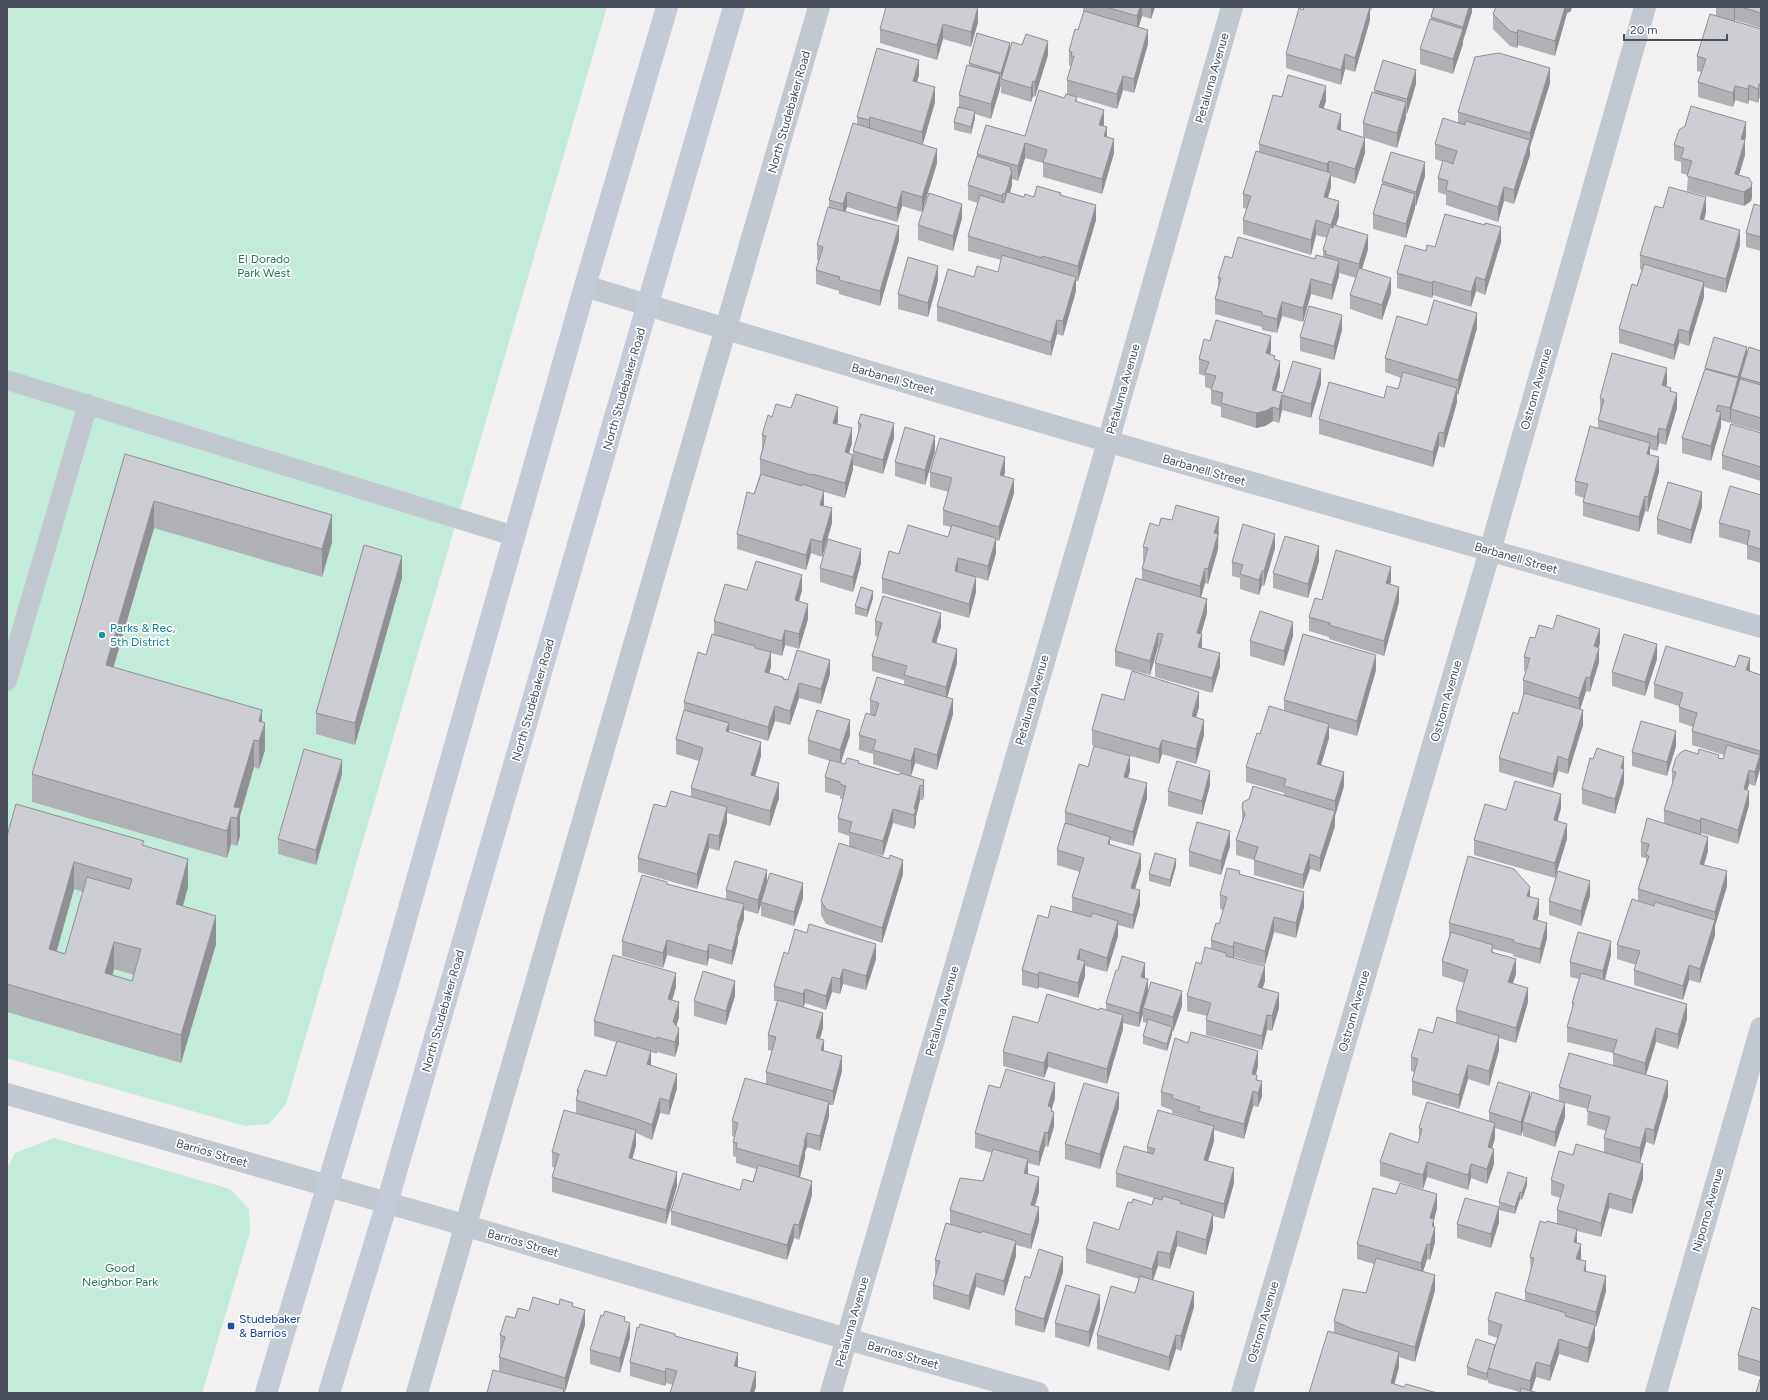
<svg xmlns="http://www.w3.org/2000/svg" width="1768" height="1400" font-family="Figtree,sans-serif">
  <rect width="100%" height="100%" fill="#f2f0f0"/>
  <g fill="#c3ebd9">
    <path d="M7,7H607L286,1104L269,1124L245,1126L7,1058Z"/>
    <path d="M54,1138L230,1189L249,1209L250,1232L202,1393H7V1169L15,1153Z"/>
  </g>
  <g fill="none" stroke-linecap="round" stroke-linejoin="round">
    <g stroke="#c2c8d0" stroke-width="20">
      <path d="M7,380L514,536"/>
      <path d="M7,681L88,404"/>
    </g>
    <g stroke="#c2c8d0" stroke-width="22">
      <path d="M585,286C976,406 1368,516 1761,627"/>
      <path d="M7,1094L440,1218L847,1339L1038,1393"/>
      <path d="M417,1393L819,7"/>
      <path d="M831,1393L1108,442L1232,7"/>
      <path d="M1242,1393L1490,551L1645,7"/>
      <path d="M1656,1393L1761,1028"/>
    </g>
    <g stroke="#c4cad6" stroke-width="22">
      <path d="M266,1393L389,979L585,286L667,7"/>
      <path d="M329,1393L387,1203L734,7"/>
    </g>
  </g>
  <g fill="#b0b1b5" fill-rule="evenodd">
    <path d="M1083,7H1155L1151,19L1142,16L1139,27L1148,44L1134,93L1123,90L1117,109L1077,97V102L1104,125V126L1107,137L1114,153L1102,194L1043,177V163L1025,158L1018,181L1012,179V185L1010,193L1024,197H1034L1061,195L1096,220L1078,281H1076V291L1063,336L1057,334L1051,356L937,321V306L974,277L998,272L1001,260L968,251V236L978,203L968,200V185L977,156V154L1025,136L1064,98L1067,94V80L1071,66L1069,65V51L1078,30L1083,16Z"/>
    <path d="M1304,7H1372L1371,11L1370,10V20L1355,72L1345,69L1341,85L1286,68V54Z"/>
    <path d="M1472,7V12L1463,41V44L1453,74L1420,64V49L1431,20V17Z"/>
    <path d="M1716,7H1761V28L1735,20V21L1761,29V99L1759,98L1758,103L1749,100L1748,104L1735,100L1733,107L1698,97V82L1701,72L1697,71V56L1716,16Z"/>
    <path d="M1571,11L1567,13L1555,56L1518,45L1517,48L1510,46L1493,29V14Z"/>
    <path d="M978,22L971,47L943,39L937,60L880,43V29Z"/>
    <path d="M1022,45L1048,55L1035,97L1033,96L1031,102L1001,93V87H1000L991,119L975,114V118L971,134L954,130V122L959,107V95L969,65V63Z"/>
    <path d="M919,75L917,82L935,102L923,144L937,163L922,212L902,206L897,222L847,207L845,212L899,240L880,306L839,294V291L816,284V270L818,260H817V245L829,207V200L857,124V117Z"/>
    <path d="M1550,83L1530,147V155L1514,204L1504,201L1498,222L1446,205V195L1438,192V178L1443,162L1435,159V144L1458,123V112Z"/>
    <path d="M1416,84L1407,114L1406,113V117L1397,148L1363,137V123L1374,93V90Z"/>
    <path d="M1282,97L1326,101L1323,108L1341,129V131L1365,153L1355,184L1331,176V187L1328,198L1339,216L1336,226L1368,249L1362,269L1391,293L1382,320L1350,309V295L1356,278L1339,273V276L1332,300L1311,294L1303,322L1282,316L1277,333L1262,330V327L1215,314V299L1218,287V278L1232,258L1315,259L1323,257V250L1327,238L1316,235L1311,255L1243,234V220L1247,209L1243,208V194L1259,151V144Z"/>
    <path d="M1746,136L1745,140V155L1739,175L1752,197L1751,201L1744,206L1687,191L1688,175L1681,173V162L1674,160V145Z"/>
    <path d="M1425,176L1416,206H1415V208L1406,238L1373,229V214L1382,184V181Z"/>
    <path d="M1761,206V251L1746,247V233Z"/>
    <path d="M1663,208L1706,212L1704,220L1740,245L1726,293L1704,287V297L1689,346L1679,343L1674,360L1619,343V329L1637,286L1642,270L1640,269V255Z"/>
    <path d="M962,218L953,251L918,240V225Z"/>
    <path d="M1501,242L1485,295L1476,291L1471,307L1433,295L1432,298L1397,288V273L1426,251Z"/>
    <path d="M938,280L928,317L898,309V294Z"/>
    <path d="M1427,325L1477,328L1458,395L1457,394V402L1444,448L1439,446L1433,467L1319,434V419L1384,398L1398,389L1401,378L1385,372V358Z"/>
    <path d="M1342,330L1334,360L1300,351V337Z"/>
    <path d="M1210,341L1271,351L1270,355L1275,360L1280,376L1276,391L1283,393L1321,384L1311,418L1282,410L1279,423L1273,421L1265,426L1256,428L1221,417V407L1211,404V389L1205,387V376L1199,374V359Z"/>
    <path d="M1761,351V432L1731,423V418L1730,423L1721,420V427L1711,461L1682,453V438L1705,368L1747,354Z"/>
    <path d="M1667,383L1666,387L1671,391L1677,408L1666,445L1659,443L1657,451L1650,449V455L1659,472L1648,512L1645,511L1639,532L1583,516V502L1584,498L1575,495V481L1598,428V420L1601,413H1600V398Z"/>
    <path d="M861,414L894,438L883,474L853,465V469L845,498L824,492V506L832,523L822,557L811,553L806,570L737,549V534L754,494L760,474V459L762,450V435L772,417L838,421L837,424L852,443L849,453L853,455V451L858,434V423Z"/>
    <path d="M1761,433V481L1722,469V455Z"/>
    <path d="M935,451L925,485L895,476V462Z"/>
    <path d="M125,454L332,542L322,577L154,528L113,667L262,722L265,750L259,769L254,767L240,816V836L237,846L231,844L227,858L32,802V774Z"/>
    <path d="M930,472H1005L1004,476L1014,493L999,541L996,540V553L988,581L976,577V592L969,618L882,593V578L899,554L948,537L951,527L943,525V510L949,492L930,487Z"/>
    <path d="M1761,495V563L1747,559V545L1719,537V523Z"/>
    <path d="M1702,507L1691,544L1657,534V519Z"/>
    <path d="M1172,520L1219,532L1218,535V549L1208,584L1205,583L1201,597L1207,613L1201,634L1202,648L1220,667L1212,693L1155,677V663L1159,648L1158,647L1150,675L1115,666V651L1142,580V569L1144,562L1143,561V547L1159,526Z"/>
    <path d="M1275,548L1264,586L1262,585L1259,595L1240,589V578L1232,576V562Z"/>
    <path d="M1319,561L1308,598L1273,588V573Z"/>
    <path d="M861,563L853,592L820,582V568Z"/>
    <path d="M402,578L355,745L316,734V713Z"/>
    <path d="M1391,581L1390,584L1399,602L1384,656L1329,639V637L1309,631V617L1322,600Z"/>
    <path d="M747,590H802L799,601L808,619L799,649L785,645L782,656L771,653V667L769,673L788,680L830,674L821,704L799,698L790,725L775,721L768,741L729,730V732L761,756L755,776L779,798L770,826L727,813V822L719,851L709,848L697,889L638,872V858L666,807L691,797V788L699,761L676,754V739L684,712V702L706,655L714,634V621Z"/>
    <path d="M873,598L867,617L855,614V606Z"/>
    <path d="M875,621L941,627L936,643L957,663L947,698L953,714L937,770L915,763L911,776L873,764V754L859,750V735L870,714V700L904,685V680L872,671V656L878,637L875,636Z"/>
    <path d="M1553,629L1600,643L1599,648V662L1590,692L1586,691L1580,709L1583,725L1568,774L1558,771L1553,788L1499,772V758L1518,714L1524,695H1523V680L1526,672L1524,671V657L1535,638Z"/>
    <path d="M1293,636L1284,666L1250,656V641Z"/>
    <path d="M1657,659L1645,696L1612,686V672Z"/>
    <path d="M1735,667L1761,675V762L1760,766V769L1755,786L1749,784L1747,790L1749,805L1738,844L1701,833L1700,834L1708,851L1704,865L1727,886L1715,926V935L1700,983L1689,980L1683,1000L1634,985V970L1636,965L1617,959V945L1638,901V889L1646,863V858L1641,857V842L1664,824V810L1672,786V771L1698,754L1723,759L1724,755L1692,745V731L1693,727L1679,722V706L1654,698V684Z"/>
    <path d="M1376,670L1357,736L1329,728V738L1321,765L1344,786L1335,816V826L1320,872L1310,869L1303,889L1254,875V860L1236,855V840L1242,822V808L1284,795V793L1246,782V767L1260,734L1284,710V700Z"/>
    <path d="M1124,700L1199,707L1196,718L1204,735L1196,764L1162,754L1159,764L1092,745V730Z"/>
    <path d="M850,735L841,763L845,764L859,763L899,775L924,780V794L923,800H920L916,817V824L914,829L893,823L883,856L856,848L903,874L882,943L826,924L821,915V901L849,846V836L838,832V818L843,799H840V796L825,792V777L830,761L808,754V740Z"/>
    <path d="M1676,746L1667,776L1632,766V752Z"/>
    <path d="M1593,759L1624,771V783L1615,814L1582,804V789Z"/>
    <path d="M1088,767L1130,771L1128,778L1147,798L1133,846L1110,840V845L1141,869L1135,889L1140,905L1133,929L1118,925V936L1107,972L1085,966V976L1078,998L1039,987L1038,989L1022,985V970L1048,918L1072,911V897L1080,872L1057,865V850L1065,824V812Z"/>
    <path d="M342,774L316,865L278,854V839Z"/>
    <path d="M1210,785L1202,815L1168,806V791Z"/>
    <path d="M1561,808L1557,821L1567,839L1555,878L1474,855V840L1506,810Z"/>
    <path d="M7,836L144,846L188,887L183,906L216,944L181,1063L7,1012ZM74,889L83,892L65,954L57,951ZM114,969L134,975L132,981L113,975Z"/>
    <path d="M1230,846L1221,875L1189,866V851Z"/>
    <path d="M1176,866L1170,887L1149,881V874Z"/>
    <path d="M1240,874L1304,907L1296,938L1274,932L1265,965L1234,957V958L1265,981L1262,989L1279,1008L1272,1031L1267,1030L1262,1050L1206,1035V1020L1207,1016L1187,1011V996L1201,964L1211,949V940L1219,924L1223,910L1220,909V895Z"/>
    <path d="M767,883L803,898L794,926L761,916V904L758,914L744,910V919L738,937V942L732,965L709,958L707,966L667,955L663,968L622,956V941L667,884L726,900V890Z"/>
    <path d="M1590,896L1581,926L1549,915V901Z"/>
    <path d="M1530,897L1539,914L1537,921L1547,938L1540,964L1513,956V954L1493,949V952L1516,974L1513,983L1528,1002L1516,1043L1499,1038V1050L1489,1086L1468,1079L1459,1109L1412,1095V1081L1414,1072L1411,1071V1057L1433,1033L1456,1023V1010L1464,983L1442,976V961L1449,937V923Z"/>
    <path d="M788,954L876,959L866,990L843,984L840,994L832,992L826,1010L805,1003L803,1007L823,1028L820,1039L824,1051L842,1071L833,1105H829V1116L820,1151L807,1147L805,1152V1157L800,1177L812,1195L799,1240L794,1238L787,1260L671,1225V1211L740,1190L753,1182L756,1169L736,1163V1157L733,1156V1142L735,1137L732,1136V1121L766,1084V1072L772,1051L768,1050V1035L777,1001H774V986Z"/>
    <path d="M1611,955L1605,980L1687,1019L1678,1049L1656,1042L1646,1075L1668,1096L1654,1145L1646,1142L1640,1163L1643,1179L1632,1214L1609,1208L1601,1237L1577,1231V1243L1580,1260L1586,1271L1606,1291L1596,1327L1595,1326V1339L1588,1363L1559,1354L1550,1381L1536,1377L1531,1391L1520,1392L1488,1383V1376L1487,1381L1467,1375V1367L1495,1345L1498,1338L1488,1335V1320L1525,1301V1292L1531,1272L1530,1257L1546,1223L1557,1224V1210L1560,1198L1551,1195V1180L1573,1155L1604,1152V1138L1606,1131L1587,1125L1588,1109L1565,1103V1117L1555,1147L1523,1136V1130L1521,1136L1495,1128V1138L1492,1149L1494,1164L1487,1184L1471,1178L1468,1190L1427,1177L1423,1189L1380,1176V1162L1418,1143L1419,1140V1128L1489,1121V1112L1530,1098L1559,1101V1087L1613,1065V1053L1567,1042V1027L1572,1010V1003L1579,979L1570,977V962Z"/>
    <path d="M1145,978L1148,990L1182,1006L1173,1032L1172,1031V1034L1167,1051L1143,1044V1036L1147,1023L1143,1022V1014L1139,1027L1123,1023V1029L1107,1084L1048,1067L1044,1078L1003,1066V1052L1038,1023L1099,1010H1106V1003Z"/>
    <path d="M676,987L672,1000L679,1017L676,1026L679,1044L675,1057L657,1052V1054L651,1052V1066L677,1088L669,1115L660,1113L652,1140L636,1133V1145L632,1159L677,1186L666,1224L552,1192V1177L555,1168L552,1167V1152L576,1113V1100L577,1097V1091L606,1076L616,1042L594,1036V1021Z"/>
    <path d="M735,996L726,1025L694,1016V1001Z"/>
    <path d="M1258,1066L1256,1075L1262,1096L1258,1107L1253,1106L1244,1139L1214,1130V1141L1208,1161L1234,1183L1224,1219L1213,1216V1228L1206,1255L1177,1246L1170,1269L1158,1266L1153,1280L1194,1307L1181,1351L1176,1349L1169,1371L1097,1349V1335L1135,1293L1139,1279L1086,1263V1249L1119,1230L1132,1203L1152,1205L1154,1198L1116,1187V1173L1147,1153V1147L1198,1122V1121L1172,1113V1110L1161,1106V1092Z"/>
    <path d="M1000,1088L1055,1098L1052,1108L1054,1126L1048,1147L1045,1146L1039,1166L1028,1163L1027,1174L1039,1192L1035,1206L1039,1221L1031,1249L1016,1245V1256L1004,1296L976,1287L969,1310L933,1299V1285L936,1275L935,1274V1260L950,1224V1210L983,1181L992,1153L975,1148V1133Z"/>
    <path d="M1119,1108L1100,1169L1065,1159V1144Z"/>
    <path d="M1527,1185L1522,1200L1520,1199L1515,1214L1499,1210V1202Z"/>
    <path d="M1437,1208L1434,1220V1227L1435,1242L1430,1260L1427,1259L1423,1271L1435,1290L1415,1362L1399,1357V1367L1394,1384L1404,1387L1309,1393L1334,1332V1321L1366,1293L1374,1264L1357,1259V1244Z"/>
    <path d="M1499,1222L1491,1248L1457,1238V1224Z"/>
    <path d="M1063,1272L1044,1333L1015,1325V1310L1030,1278Z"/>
    <path d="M559,1305L573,1306L585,1325L565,1392H564V1393L499,1371V1357L501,1350H500V1335L515,1318L529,1311Z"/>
    <path d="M1100,1310L1089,1347L1055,1337V1323Z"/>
    <path d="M1761,1310V1393V1377L1738,1370V1355Z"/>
    <path d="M675,1336L738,1367L756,1387L673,1385L666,1383L665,1386L630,1376V1362Z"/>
    <path d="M630,1337L620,1373L590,1364V1350Z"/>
  </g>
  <g fill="#909094">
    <path d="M978,7V22L971,47V32Z"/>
    <path d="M1140,7H1142V16L1137,31V16Z"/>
    <path d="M1151,7H1155L1151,19Z"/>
    <path d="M1370,7V20L1355,72V58Z"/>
    <path d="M1469,7H1472V12L1463,41V27Z"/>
    <path d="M1565,7H1572L1571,11L1567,13L1555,56V41Z"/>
    <path d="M1734,7H1735V20L1734,22Z"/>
    <path d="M943,24V39L937,60V45Z"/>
    <path d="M1463,29V44L1453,74V59Z"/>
    <path d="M1148,30V44L1134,93V79Z"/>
    <path d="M1518,30V45L1517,48V33Z"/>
    <path d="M1048,41V55L1035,97V82Z"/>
    <path d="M1010,43V57L1001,79V73Z"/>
    <path d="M1345,54V69L1341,85V70Z"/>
    <path d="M919,60V75L913,96V81Z"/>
    <path d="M1550,68V83L1530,147V133Z"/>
    <path d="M1416,70V84L1407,114V99Z"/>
    <path d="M1000,74V89L991,119V104Z"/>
    <path d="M1123,76V90L1117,109V94Z"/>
    <path d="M1033,81V96L1031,102V88Z"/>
    <path d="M1759,84V98L1758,103V89Z"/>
    <path d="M1749,85V100L1748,104V89Z"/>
    <path d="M1326,86V101L1319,122V107Z"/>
    <path d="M1735,86V100L1733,107V93Z"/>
    <path d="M935,87V102L922,147V132Z"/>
    <path d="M1406,102V117L1397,148V133Z"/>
    <path d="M1104,110V125L1099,139V125Z"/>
    <path d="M975,111V118L971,134V127Z"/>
    <path d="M1341,114V129L1337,144V129Z"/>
    <path d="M870,117V132L869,135V120Z"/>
    <path d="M1746,122V136L1741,154V139Z"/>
    <path d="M1107,127V141L1104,136Z"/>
    <path d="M1365,138V153L1355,184V169Z"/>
    <path d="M1114,139V153L1102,194V179Z"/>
    <path d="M1530,140V155L1514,204V190Z"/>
    <path d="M1745,140V155L1735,188V174Z"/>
    <path d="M1025,143V158L1018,181V166Z"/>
    <path d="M937,149V163L922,212V197Z"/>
    <path d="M1329,161V175L1327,179V164Z"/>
    <path d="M1425,162V176L1416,206V192Z"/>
    <path d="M1011,167V175L1012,171V185L1005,208V194Z"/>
    <path d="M1331,173V187L1324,211V197Z"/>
    <path d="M1752,183V197L1751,201L1744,206V192Z"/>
    <path d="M1504,187V201L1498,222V207Z"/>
    <path d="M902,191V206L897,222V208Z"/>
    <path d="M847,192V207L843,219V204Z"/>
    <path d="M1003,193V207L1002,210V196Z"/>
    <path d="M1415,194V208L1406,238V224Z"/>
    <path d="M1706,197V212L1700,233V219Z"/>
    <path d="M1339,201V216L1331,239V225Z"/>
    <path d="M962,204V218L953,251V236Z"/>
    <path d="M1096,205V220L1078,281V266Z"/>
    <path d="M1316,220V235L1311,255V240Z"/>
    <path d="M899,226V240L880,306V291Z"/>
    <path d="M1501,227V242L1485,295V280Z"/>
    <path d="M1740,230V245L1726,293V279Z"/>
    <path d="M1368,235V249L1359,279V264Z"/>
    <path d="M1339,261V276L1332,300V285Z"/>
    <path d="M938,266V280L928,317V303Z"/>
    <path d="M1076,277V291L1063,336V321Z"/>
    <path d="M1476,277V291L1471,307V292Z"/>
    <path d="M1391,278V293L1382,320V305Z"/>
    <path d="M1311,279V294L1303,322V308Z"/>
    <path d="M1433,281V295L1432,298V283Z"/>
    <path d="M1704,282V297L1689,346V332Z"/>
    <path d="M1282,302V316L1277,333V319Z"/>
    <path d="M1477,313V328L1458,395V380Z"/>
    <path d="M1342,315V330L1334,360V346Z"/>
    <path d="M1057,320V334L1051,356V342Z"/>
    <path d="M1679,329V343L1674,360V345Z"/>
    <path d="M1271,336V351L1266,368V353Z"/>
    <path d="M1747,347V362L1740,377V385L1731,409V418L1730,423V408Z"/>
    <path d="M1280,361V376L1272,405V390Z"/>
    <path d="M1667,368V383L1662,400V385Z"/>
    <path d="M1321,369V384L1311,418V404Z"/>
    <path d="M1457,388V402L1444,448V433Z"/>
    <path d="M1677,393V408L1666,445V430Z"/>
    <path d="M1282,395V410L1279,423V409Z"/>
    <path d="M838,407V421L833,438V423Z"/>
    <path d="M1273,407V421L1265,426L1256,428V413Z"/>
    <path d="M1721,412V427L1711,461V446Z"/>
    <path d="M894,423V438L883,474V460Z"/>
    <path d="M852,428V443L845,467V452Z"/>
    <path d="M1659,428V443L1657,451V437Z"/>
    <path d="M1439,432V446L1433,467V452Z"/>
    <path d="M935,436V451L925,485V470Z"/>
    <path d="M1650,443V457L1647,454Z"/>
    <path d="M853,455V469L845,498V483Z"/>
    <path d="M1005,457V472L1000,490V475Z"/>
    <path d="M1659,457V472L1648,512V497Z"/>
    <path d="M1014,479V493L999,541V527Z"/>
    <path d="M824,491V505L820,519V505Z"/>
    <path d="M1702,492V507L1691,544V530Z"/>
    <path d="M1645,496V511L1639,532V517Z"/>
    <path d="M154,501V528L106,693V665Z"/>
    <path d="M832,508V523L822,557V542Z"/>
    <path d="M332,515V542L322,577V549Z"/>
    <path d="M1219,517L1218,549L1208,584V569L1214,533Z"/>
    <path d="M1275,534V548L1264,586V571Z"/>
    <path d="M996,538V553L988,581V566Z"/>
    <path d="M811,539V553L806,570V555Z"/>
    <path d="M1319,546V561L1308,598V584Z"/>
    <path d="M861,549V563L853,592V577Z"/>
    <path d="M402,556V578L355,745V723Z"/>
    <path d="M958,558V572L955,571Z"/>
    <path d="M1391,567V581L1386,598V583Z"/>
    <path d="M1205,568V583L1200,601V586Z"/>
    <path d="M1262,571V585L1259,595V580Z"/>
    <path d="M802,575V590L795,615V600Z"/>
    <path d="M976,577V592L969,618V604Z"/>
    <path d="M1399,587V602L1384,656V641Z"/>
    <path d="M873,591V598L867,617V610Z"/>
    <path d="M1207,599V613L1197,648V633Z"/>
    <path d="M808,604V619L799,649V634Z"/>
    <path d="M941,613V627L932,656V642Z"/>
    <path d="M1293,622V636L1284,666V651Z"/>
    <path d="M1600,629V643L1594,661V646Z"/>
    <path d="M785,630V645L782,656V641Z"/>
    <path d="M1158,633V647L1150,675V661Z"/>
    <path d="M1202,634V649L1198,647Z"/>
    <path d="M1657,644V659L1645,696V682Z"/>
    <path d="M1599,648V662L1590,692V678Z"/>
    <path d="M957,649V663L946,702V687Z"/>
    <path d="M771,652V667L765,687V672Z"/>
    <path d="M1220,653V667L1212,693V678Z"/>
    <path d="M1376,655V670L1357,736V721Z"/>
    <path d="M1750,658V672L1746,670Z"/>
    <path d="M830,660V674L821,704V689Z"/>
    <path d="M1586,677V691L1579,713V698Z"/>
    <path d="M799,683V698L790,725V711Z"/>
    <path d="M1199,692V707L1192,731V716Z"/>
    <path d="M953,699V714L937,770V755Z"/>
    <path d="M775,706V721L768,741V727Z"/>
    <path d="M262,710V733L265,723V750L259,769V721Z"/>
    <path d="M1583,710V725L1568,774V760Z"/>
    <path d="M850,720V735L840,764V750Z"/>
    <path d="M1204,720V735L1196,764V749Z"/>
    <path d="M729,723V738L726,731Z"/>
    <path d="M1329,724V738L1317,779V764Z"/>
    <path d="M1676,731V746L1667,776V762Z"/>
    <path d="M254,740V767L240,816V836L237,846V818L234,807Z"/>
    <path d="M1162,740V754L1159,764V749Z"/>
    <path d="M761,742V756L751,790V775Z"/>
    <path d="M915,748V763L911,776V761Z"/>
    <path d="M1761,748V762L1760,766V751Z"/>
    <path d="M1760,755V769L1755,786V772Z"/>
    <path d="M1130,756V771L1124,791V777Z"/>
    <path d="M1558,756V771L1553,788V774Z"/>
    <path d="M1624,757V783L1615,814V799L1621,768Z"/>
    <path d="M342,760V774L316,865V850Z"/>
    <path d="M1749,770V784L1744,804V789Z"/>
    <path d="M1210,771V785L1202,815V801Z"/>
    <path d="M1344,772V786L1335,816V801Z"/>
    <path d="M924,780V794L923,800V786Z"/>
    <path d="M779,783V798L770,826V811Z"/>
    <path d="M1147,783V798L1133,846V832Z"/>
    <path d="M920,785V800L916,817V824L914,829V809Z"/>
    <path d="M1749,791V805L1738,844V830Z"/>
    <path d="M1561,794V808L1554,835V820Z"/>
    <path d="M727,807V822L719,851V836Z"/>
    <path d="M893,809V823L883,856V841Z"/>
    <path d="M1335,811V826L1320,872V858Z"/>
    <path d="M231,817V844L227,858V831Z"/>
    <path d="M1701,818V833L1700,836V821Z"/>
    <path d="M1567,824V839L1555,878V863Z"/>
    <path d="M1230,831V846L1221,875V861Z"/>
    <path d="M709,834V848L697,889V874Z"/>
    <path d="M1110,837V851L1108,844Z"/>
    <path d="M1708,837V851L1700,878V864Z"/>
    <path d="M1141,854V869L1131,902V888Z"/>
    <path d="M1310,854V869L1303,889V875Z"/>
    <path d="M188,859V887L176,931V904Z"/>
    <path d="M1176,859V866L1170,887V880Z"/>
    <path d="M903,860V874L882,943V928Z"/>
    <path d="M74,862V889L49,977V949Z"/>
    <path d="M767,870V885L761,902V904L758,914V900Z"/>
    <path d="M1727,871V886L1715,926V935L1700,983V969L1715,920V912Z"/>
    <path d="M1590,881V896L1581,926V911Z"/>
    <path d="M803,883V898L794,926V912Z"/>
    <path d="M1530,887V901L1527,896Z"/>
    <path d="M1140,890V905L1133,929V915Z"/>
    <path d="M1304,892V907L1296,938V923Z"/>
    <path d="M1539,899V914L1533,934V919Z"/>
    <path d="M744,904V919L738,937V942L732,965V951L737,927Z"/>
    <path d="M216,916V944L181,1063V1035Z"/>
    <path d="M1274,917V932L1265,965V951Z"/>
    <path d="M1118,921V936L1107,972V958Z"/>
    <path d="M1547,923V938L1540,964V949Z"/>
    <path d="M667,940V955L663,968V953Z"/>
    <path d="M1611,941V955L1603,986V971Z"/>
    <path d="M114,942V969L105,1001V973Z"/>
    <path d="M1234,942V957L1233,961V947Z"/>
    <path d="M709,944V958L707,966V952Z"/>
    <path d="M876,944V959L866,990V976Z"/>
    <path d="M1080,949V964L1077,959Z"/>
    <path d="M1516,959V974L1508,997V982Z"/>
    <path d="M1085,961V976L1078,998V983Z"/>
    <path d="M1145,963V977L1141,992V977Z"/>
    <path d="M1689,965V980L1683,1000V986Z"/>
    <path d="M1265,966V981L1258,1002V987Z"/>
    <path d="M843,969V984L840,994V979Z"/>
    <path d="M1039,972V987L1038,989V975Z"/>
    <path d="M676,973V987L668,1014V999Z"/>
    <path d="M832,977V992L826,1010V996Z"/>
    <path d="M1148,979V994L1143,1008V1014L1139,1027V1013Z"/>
    <path d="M735,981V996L726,1025V1011Z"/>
    <path d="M1528,988V1002L1516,1043V1028Z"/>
    <path d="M805,989V1003L803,1009V994Z"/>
    <path d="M1182,991V1006L1173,1032V1017Z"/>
    <path d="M1279,993V1008L1272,1031V1016Z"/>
    <path d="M679,1002V1017L673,1037V1022Z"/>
    <path d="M1687,1004V1019L1678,1049V1034Z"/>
    <path d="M823,1013V1028L816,1052V1038Z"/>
    <path d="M1123,1015V1029L1107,1084V1069Z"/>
    <path d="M1267,1015V1030L1262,1050V1036Z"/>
    <path d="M1172,1027V1034L1167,1051V1044Z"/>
    <path d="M1656,1028V1042L1645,1078V1063Z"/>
    <path d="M679,1029V1044L675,1057V1042Z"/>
    <path d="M1499,1036V1050L1489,1086V1071Z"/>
    <path d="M824,1040V1054L821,1050Z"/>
    <path d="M651,1051V1066L647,1064Z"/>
    <path d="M1258,1051V1066L1252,1088V1074Z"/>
    <path d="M1048,1052V1067L1044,1078V1063Z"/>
    <path d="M842,1056V1071L833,1105V1091Z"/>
    <path d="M1468,1065V1079L1459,1109V1095Z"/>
    <path d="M677,1074V1088L669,1115V1101Z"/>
    <path d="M1262,1081V1096L1258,1107V1093Z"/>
    <path d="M1668,1081V1096L1654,1145V1130Z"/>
    <path d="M1055,1083V1098L1052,1108V1121L1054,1112V1126L1048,1147V1106Z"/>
    <path d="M1253,1091V1106L1244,1139V1124Z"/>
    <path d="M1530,1092V1107L1523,1122V1130L1521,1136V1122Z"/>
    <path d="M1119,1093V1108L1100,1169V1154Z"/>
    <path d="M660,1098V1113L652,1140V1125Z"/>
    <path d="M829,1102V1116L820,1151V1136Z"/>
    <path d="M1565,1103V1117L1555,1147V1132Z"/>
    <path d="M1495,1123V1138L1488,1162V1147Z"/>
    <path d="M1214,1126V1141L1204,1174V1160Z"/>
    <path d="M1646,1128V1142L1640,1163V1148Z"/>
    <path d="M636,1130V1145L629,1172V1158Z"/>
    <path d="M1045,1132V1146L1039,1166V1152Z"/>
    <path d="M807,1133V1147L805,1152V1157L799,1181V1166Z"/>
    <path d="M1494,1149V1164L1487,1184V1169Z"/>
    <path d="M1028,1159V1173L1024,1187V1173Z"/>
    <path d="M1427,1162V1177L1423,1189V1175Z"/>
    <path d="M1471,1164V1178L1468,1190V1175Z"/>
    <path d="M1643,1164V1179L1632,1214V1200Z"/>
    <path d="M1234,1168V1183L1224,1219V1204Z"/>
    <path d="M677,1172V1186L666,1224V1210Z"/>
    <path d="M1039,1177V1192L1031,1219V1205Z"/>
    <path d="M1527,1178V1185L1522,1200V1193Z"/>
    <path d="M812,1181V1195L799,1240V1225Z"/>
    <path d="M1520,1192V1199L1515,1214V1207Z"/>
    <path d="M1609,1193V1208L1601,1237V1223Z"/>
    <path d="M1437,1194V1208L1434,1220V1232L1435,1227V1242L1430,1260V1218Z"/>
    <path d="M1039,1207V1221L1031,1249V1235Z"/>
    <path d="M1499,1207V1222L1491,1248V1234Z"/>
    <path d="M1213,1213V1228L1206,1255V1240Z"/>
    <path d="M794,1224V1238L787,1260V1245Z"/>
    <path d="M1577,1229V1244L1574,1242Z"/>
    <path d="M1177,1231V1246L1170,1269V1254Z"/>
    <path d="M1016,1241V1256L1004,1296V1281Z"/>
    <path d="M1427,1244V1259L1421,1278V1263Z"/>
    <path d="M1581,1244V1259L1576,1274V1259Z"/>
    <path d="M1158,1251V1266L1152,1283V1269Z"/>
    <path d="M1063,1257V1272L1044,1333V1319Z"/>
    <path d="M1586,1261V1276L1584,1271Z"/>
    <path d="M976,1273V1287L969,1310V1296Z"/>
    <path d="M1435,1275V1290L1415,1362V1347Z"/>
    <path d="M1606,1276V1291L1596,1327V1312Z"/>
    <path d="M1194,1292V1307L1181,1351V1336Z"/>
    <path d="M1100,1295V1310L1089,1347V1332Z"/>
    <path d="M585,1310V1325L565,1392V1378Z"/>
    <path d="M630,1323V1337L620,1373V1358Z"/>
    <path d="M1595,1325V1339L1588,1363V1348Z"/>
    <path d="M1176,1335V1349L1169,1371V1357Z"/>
    <path d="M1559,1339V1354L1550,1381V1366Z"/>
    <path d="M1399,1352V1367L1392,1393L1391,1383Z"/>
    <path d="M738,1353V1368L734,1366Z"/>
    <path d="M1536,1362V1377L1531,1393H1530V1381Z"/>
    <path d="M666,1368V1383L665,1386V1372Z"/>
    <path d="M1488,1369V1376L1487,1381V1374Z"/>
    <path d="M756,1372V1387L754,1393H750Z"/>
  </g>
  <g fill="#cdced3" stroke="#909094" fill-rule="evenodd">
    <path d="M886,7H978L971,32L943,24L937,45L880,29Z"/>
    <path d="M1106,7H1140L1137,16Z"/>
    <path d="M1304,7H1370L1355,58L1345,54L1341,70L1286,54L1299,8L1303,10Z"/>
    <path d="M1434,7H1469L1463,27L1431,17Z"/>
    <path d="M1496,7H1565L1555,41L1518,30L1517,33L1510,31L1493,14Z"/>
    <path d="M1741,7H1761V13Z"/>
    <path d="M1084,11L1148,30L1134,79L1123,76L1117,94L1067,80L1074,56H1071L1072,52L1069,51L1075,29L1078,30Z"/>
    <path d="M1710,14L1761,29V84H1759L1758,89L1749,85L1748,89L1735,86L1733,93L1698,82L1706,59L1697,56Z"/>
    <path d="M1430,19L1463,29L1453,59L1420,49Z"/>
    <path d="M977,33L1010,43L1001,73L969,63Z"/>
    <path d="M1026,34L1048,41L1035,82L1033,81L1031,88L1001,79L1012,42L1022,45Z"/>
    <path d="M877,48L919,60L913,81L935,87L922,132L870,117L869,120L857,117Z"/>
    <path d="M1499,53L1550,68L1530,133L1458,112L1475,57Z"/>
    <path d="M1383,60L1416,70L1407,99L1374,90Z"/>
    <path d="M967,65L1000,74L991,104L959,95Z"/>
    <path d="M1288,75L1326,86L1319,107L1341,114L1337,129L1365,138L1355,169L1329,161L1327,164L1259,144L1273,95L1282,97Z"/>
    <path d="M1039,90L1064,98L1066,94L1077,97L1075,101L1104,110L1099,125L1107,127L1104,136L1114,139L1102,179L1043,162L1047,150L1025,143L1018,166L977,154L986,125L1025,136Z"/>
    <path d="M1372,92L1406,102L1397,133L1363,123Z"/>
    <path d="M1691,106L1746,122L1741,139L1745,140L1735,174L1749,178L1752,183L1751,187L1744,192L1687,176L1692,161L1681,158L1684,148L1674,145L1679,130L1685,126Z"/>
    <path d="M958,107L975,111L971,127L954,122Z"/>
    <path d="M1443,118L1465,125L1466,121L1530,140L1514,190L1504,187L1498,207L1446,190L1448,181L1438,178L1443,160L1453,164L1457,151L1435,144Z"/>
    <path d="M853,123L937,149L922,197L902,191L897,208L847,192L843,204L829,200Z"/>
    <path d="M1256,151L1331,173L1324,197L1339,201L1331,225L1316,220L1311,240L1243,220L1251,196L1243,194Z"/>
    <path d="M1391,152L1425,162L1416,192L1382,181Z"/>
    <path d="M977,156L1011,167L1010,170L1012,171L1005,194L1003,193L1002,196L968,185Z"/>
    <path d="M1382,184L1415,194L1406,224L1373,214Z"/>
    <path d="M1037,186L1061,193L1060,195L1096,205L1078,266L1042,256V258L968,236L980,195L1004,203L1007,192L1024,197L1025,194L1034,197Z"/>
    <path d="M1669,187L1706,197L1700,219L1740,230L1726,279L1640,255L1655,206L1663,208Z"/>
    <path d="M929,193L962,204L953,236L918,225Z"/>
    <path d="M1754,204L1761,206V237L1746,233Z"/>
    <path d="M828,207L899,226L880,291L839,280L840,277L816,270L823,247L817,245Z"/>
    <path d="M1445,214L1485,225V223L1501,227L1485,280L1476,277L1471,292L1433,281L1432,283L1397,273L1405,245L1426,251L1427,245L1435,247Z"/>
    <path d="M1334,225L1368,235L1359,264L1325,254L1326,251L1323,250L1330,227L1333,228Z"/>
    <path d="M1238,237L1315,259L1316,255L1339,261L1332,285L1311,279L1303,308L1282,302L1277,319L1262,315V312L1215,299L1221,278H1218L1225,256L1232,258Z"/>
    <path d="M1002,255L1076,277L1063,321L1057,320L1051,342L937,306L948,269L974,277L977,266L998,272Z"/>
    <path d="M908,257L938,266L928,303L898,294Z"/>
    <path d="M1644,264L1704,282L1689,332L1679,329L1674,345L1619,329L1632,284L1637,286Z"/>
    <path d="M1359,268L1391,278L1382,305L1350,295Z"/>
    <path d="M1434,300L1477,313L1458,380L1385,358L1397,316L1427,325Z"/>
    <path d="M1309,306L1342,315L1334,346L1300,337Z"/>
    <path d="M1216,320L1271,336L1266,353L1275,356L1274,359L1280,361L1272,390L1283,393L1293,361L1321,369L1311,404L1282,395L1279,409L1273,407L1265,411L1256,413L1221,403L1223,393L1211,390L1216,376L1205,373L1209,362L1199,359L1204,339L1210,341Z"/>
    <path d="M1714,337L1747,347L1738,377L1705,368Z"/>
    <path d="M1749,347L1761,351V383L1740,377Z"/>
    <path d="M1612,353L1667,368L1662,385L1671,388L1670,391L1677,393L1666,430L1659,428L1657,437L1598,420L1604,400L1600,398Z"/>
    <path d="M1705,369L1738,378L1730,408L1718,405L1716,411L1721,412L1711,446L1682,438Z"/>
    <path d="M1403,372L1457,388L1444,433L1439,432L1433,452L1319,419L1329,382L1384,398L1387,386L1398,389Z"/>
    <path d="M1740,379L1761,385V418L1731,409Z"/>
    <path d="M796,394L838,407L833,423L852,428L845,452L853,455L845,483L812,474V475L760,459L766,436L762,435L768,415L772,417L776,404L791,408Z"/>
    <path d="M861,414L894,423L883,460L853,451L861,424L858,423Z"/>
    <path d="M1731,424L1761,433V467L1722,455Z"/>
    <path d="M1590,426L1650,443L1647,454L1659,457L1648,497L1645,496L1639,517L1583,502L1588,484L1575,481Z"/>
    <path d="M905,427L935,436L925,470L895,462Z"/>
    <path d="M940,438L1005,457L1000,475L1014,479L999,527L943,510L952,478L930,472Z"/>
    <path d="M125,454L332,515L322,549L154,501L106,665L262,710L259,721L265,723L259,741L254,740L234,807L240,808L237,818L231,817L227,831L32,774Z"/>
    <path d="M761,474L802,486V484L824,491L820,505L832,508L822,542L811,539L806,555L737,534L747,492L754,494Z"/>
    <path d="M1668,482L1702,492L1691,530L1657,519Z"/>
    <path d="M1730,486L1761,495V549L1747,545L1750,531L1719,523Z"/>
    <path d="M1176,505L1219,517L1214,533L1218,534L1208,569L1205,568L1200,586L1142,569L1148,548L1143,547L1150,523L1159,526L1161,518L1172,520Z"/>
    <path d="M1243,524L1275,534L1264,571H1262L1259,580L1240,574L1243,565L1232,562Z"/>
    <path d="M908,525L948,537L952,525L996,538L988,566L958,558L955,571L976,577L969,604L882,578L889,551L899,554Z"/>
    <path d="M1285,536L1319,546L1308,584L1273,573Z"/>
    <path d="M828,539L861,549L853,577L820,568Z"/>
    <path d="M364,545L402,556L355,723L316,713Z"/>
    <path d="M1336,550L1391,567L1386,583L1399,587L1384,641L1329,625L1330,623L1309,617L1315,598L1322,600Z"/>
    <path d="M756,561L802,575L795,600L808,604L799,634L785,630L782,641L714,621L725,584L747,590Z"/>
    <path d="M1136,578L1207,599L1197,633L1202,634L1198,647L1220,653L1212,678L1155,663L1163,634L1158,633L1150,661L1115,651Z"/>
    <path d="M861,587L873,591L867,610L855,606Z"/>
    <path d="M883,596L941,613L932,642L957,649L946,687L904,675L907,666L872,656L882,623L875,621Z"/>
    <path d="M1260,611L1293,622L1284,651L1250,641Z"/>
    <path d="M1557,615L1600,629L1594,646L1599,648L1590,678L1586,677L1579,698L1523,680L1530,658L1524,657L1530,637L1535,638L1539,625L1553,629Z"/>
    <path d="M712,634L755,646V648L771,652L765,672L783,677V679L788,680L797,650L830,660L821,689L799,683L790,711L775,706L768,727L684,702L698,652L706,655Z"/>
    <path d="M1303,634L1376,655L1357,721L1284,700Z"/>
    <path d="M1624,634L1657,644L1645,682L1612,672Z"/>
    <path d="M1666,646L1735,667L1739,655L1750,658L1746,670L1761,675V748L1760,751L1692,731L1697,713L1679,707L1683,693L1654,684Z"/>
    <path d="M1132,671L1199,692L1192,716L1204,720L1196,749L1162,740L1159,749L1092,730L1102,694L1124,700Z"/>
    <path d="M877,677L953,699L937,755L915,748L911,761L873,750L876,740L859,735L866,713L875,716L879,703L870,700Z"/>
    <path d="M1524,693L1583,710L1568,760L1558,756L1553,774L1499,758L1513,712L1518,714Z"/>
    <path d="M1269,706L1329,724L1317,764L1344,772L1335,801L1284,786L1286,779L1246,767L1257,733L1260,734Z"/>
    <path d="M684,710L729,723L726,731L761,742L751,775L779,783L770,811L691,788L703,748L676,739Z"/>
    <path d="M817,710L850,720L840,750L808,740Z"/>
    <path d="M1641,721L1676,731L1667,762L1632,752Z"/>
    <path d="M1727,745L1760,755L1755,772L1749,770L1744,789L1749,791L1738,830L1701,818L1700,821L1664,810L1676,772L1672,771L1676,758L1680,753L1685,750L1698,754L1699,749L1719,755L1718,758L1723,759Z"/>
    <path d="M1094,746L1130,756L1124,777L1147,783L1133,832L1065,812L1079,764L1088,767Z"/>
    <path d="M1597,748L1624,757L1621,768L1624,769L1615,799L1582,789L1590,758L1593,759Z"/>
    <path d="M304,749L342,760L316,850L278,839Z"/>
    <path d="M847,758L859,761L858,763L899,775L900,773L924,780L923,786L920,785L914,809H916L914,815L893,809L883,841L849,832L852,822L838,818L846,786L840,784V782L825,777L830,760L845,764Z"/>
    <path d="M1177,761L1210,771L1202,801L1168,791Z"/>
    <path d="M1515,781L1561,794L1554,820L1567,824L1555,863L1474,840L1485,804L1506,810Z"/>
    <path d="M1253,786L1335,811L1320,858L1310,854L1303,875L1254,860L1258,847L1236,840L1245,814L1242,808L1243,802L1249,799Z"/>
    <path d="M671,791L727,807L719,836L709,834L697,874L638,858L654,804L666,807Z"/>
    <path d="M16,804L144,841L142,845L188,859L176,904L216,916L181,1035L7,984V836ZM74,862L132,879L129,889L87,877L65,954L49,949ZM114,942L141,949L132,981L105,973Z"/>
    <path d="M1647,818L1708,837L1700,864L1727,871L1715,912L1638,889L1649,856L1646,855L1649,844L1641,842Z"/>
    <path d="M1197,822L1230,831L1221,861L1189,851Z"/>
    <path d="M1065,823L1110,837L1108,844L1141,854L1131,888L1140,890L1133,915L1072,897L1084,858L1057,850Z"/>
    <path d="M839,843L889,859L890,855L903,860L882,928L826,909L821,901Z"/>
    <path d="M1155,853L1176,859L1170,880L1149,874Z"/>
    <path d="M1468,856L1514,869L1530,887L1527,896L1539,899L1533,919L1547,923L1540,949L1513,942L1514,940L1449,923Z"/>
    <path d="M735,861L767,870L758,900L726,890Z"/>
    <path d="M1227,868L1240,871L1239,874L1304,892L1296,923L1274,917L1265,951L1234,942L1233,947L1211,940L1216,923L1219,924L1227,897L1220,895Z"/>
    <path d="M1558,871L1590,881L1581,911L1549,901Z"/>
    <path d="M770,873L803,883L794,912L761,902Z"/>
    <path d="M642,875L667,882V884L744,904L737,927L738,928L732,951L709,944L707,952L667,940L663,953L622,941Z"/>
    <path d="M1632,899L1654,906L1655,902L1715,920L1700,969L1689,965L1683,986L1634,970L1640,951L1617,945Z"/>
    <path d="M1051,906L1091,917L1092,913L1118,921L1107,958L1080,949L1077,959L1085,961L1078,983L1039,972L1038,975L1022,970L1038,915L1048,918Z"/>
    <path d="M809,924L876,944L866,976L843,969L840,979L832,977L826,996L805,989L803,994L774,986L784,952L788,954L795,929L807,933Z"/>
    <path d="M1451,932L1493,945L1491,952L1516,959L1508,982L1528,988L1516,1028L1456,1010L1468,970L1442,961Z"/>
    <path d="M1578,932L1611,941L1603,971L1570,962Z"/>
    <path d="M1205,947L1226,953V956L1265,966L1258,987L1279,993L1272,1016L1267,1015L1262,1036L1206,1020L1211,1003L1187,996L1196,962L1201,964Z"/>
    <path d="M613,955L676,973L668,999L679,1002L673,1022L679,1029L675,1042L657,1037V1039L594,1021Z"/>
    <path d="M1122,956L1145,963L1141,977L1148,979L1139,1013L1106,1003L1116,970H1118Z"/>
    <path d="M703,971L735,981L726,1011L694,1001Z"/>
    <path d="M1581,973L1687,1004L1678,1034L1656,1028L1645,1063L1613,1053L1617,1040L1567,1027L1574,1003H1572Z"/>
    <path d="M1151,982L1182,991L1173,1017L1143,1008Z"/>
    <path d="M1047,994L1099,1010L1100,1008L1123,1015L1107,1069L1048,1052L1044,1063L1003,1052L1013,1016L1038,1023Z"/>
    <path d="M778,1000L823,1013L816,1038L824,1040L821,1050L842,1056L833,1091L766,1072L776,1037L768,1035Z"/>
    <path d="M1437,1017L1499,1036L1489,1071L1468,1065L1459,1095L1412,1081L1418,1059L1411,1057L1419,1029L1433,1033Z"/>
    <path d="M1148,1019L1172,1027L1167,1044L1143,1036Z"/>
    <path d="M1191,1032L1258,1051L1252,1074L1257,1075L1256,1080L1262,1081L1258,1093L1253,1091L1244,1124L1198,1111L1200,1107L1172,1098L1173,1095L1161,1092L1175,1038L1188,1043Z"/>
    <path d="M617,1041L651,1051L647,1064L677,1074L669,1101L660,1098L652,1125L640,1120L576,1100L579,1091H577L585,1070L606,1076Z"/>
    <path d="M1569,1053L1668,1081L1654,1130L1646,1128L1640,1148L1604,1138L1610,1117L1587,1111L1591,1096L1559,1087Z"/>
    <path d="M1006,1069L1055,1083L1048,1106L1052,1108L1051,1111L1054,1112L1048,1133L1045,1132L1039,1152L975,1133L989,1085L1000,1088Z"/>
    <path d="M745,1078L829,1102L820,1136L807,1133L804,1142L805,1143L799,1166L736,1148L737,1143L733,1142L738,1123L732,1121Z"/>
    <path d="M1498,1082L1530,1092L1521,1122L1489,1112Z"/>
    <path d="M1084,1083L1119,1093L1100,1154L1065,1144Z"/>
    <path d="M1532,1092L1565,1103L1555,1132L1523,1122Z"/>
    <path d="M1427,1102L1495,1123L1488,1147L1494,1149L1487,1169L1471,1164L1468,1175L1427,1162L1423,1175L1380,1162L1390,1133L1418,1143L1422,1129L1419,1128Z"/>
    <path d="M564,1110L636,1130L629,1158L677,1172L666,1210L552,1177L559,1154L552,1152Z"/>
    <path d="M1158,1110L1214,1126L1204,1160L1234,1168L1224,1204L1116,1173L1124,1146L1153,1154L1155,1149L1147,1147Z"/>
    <path d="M1576,1144L1643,1164L1632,1200L1609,1193L1601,1223L1557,1210L1564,1185L1551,1180L1559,1151L1573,1155Z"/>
    <path d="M993,1149L1028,1159L1024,1173L1039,1177L1031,1205L1039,1207L1031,1235L950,1210L960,1178L983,1181Z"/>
    <path d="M758,1165L812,1181L799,1225L794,1224L787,1245L671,1211L683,1173L740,1190L743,1179L753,1182Z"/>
    <path d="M1508,1172L1527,1178L1522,1193L1520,1192L1515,1207L1499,1202Z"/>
    <path d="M1400,1183L1437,1194L1430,1218L1434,1219L1432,1226L1435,1227L1430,1245L1427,1244L1421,1263L1357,1244L1373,1188L1396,1194Z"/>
    <path d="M1163,1196L1181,1201L1180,1203L1213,1213L1206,1240L1177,1231L1170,1254L1158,1251L1152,1269L1086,1249L1094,1222L1119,1230L1128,1202L1132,1203L1133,1199L1152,1205L1154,1198L1162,1200Z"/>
    <path d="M1465,1198L1499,1207L1491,1234L1457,1224Z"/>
    <path d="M1540,1221L1546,1223L1547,1221L1577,1229L1574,1242L1581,1244L1576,1259L1586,1261L1584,1271L1606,1276L1596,1312L1525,1292L1534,1258L1530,1257Z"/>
    <path d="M946,1223L981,1233L982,1231L1016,1241L1004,1281L976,1273L969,1296L933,1285L940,1261L935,1260Z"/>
    <path d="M1039,1249L1063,1257L1044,1319L1015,1310L1025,1276L1030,1278Z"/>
    <path d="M1376,1258L1435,1275L1415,1347L1355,1330L1334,1321L1343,1289L1366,1293Z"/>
    <path d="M1140,1276L1194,1292L1181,1336L1176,1335L1169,1357L1097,1335L1111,1286L1135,1293Z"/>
    <path d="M1066,1285L1100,1295L1089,1332L1055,1323Z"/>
    <path d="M1496,1292L1566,1313L1565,1316L1595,1325L1588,1348L1559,1339L1550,1366L1536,1362L1530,1381L1488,1368L1502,1325L1488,1320Z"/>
    <path d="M533,1297L559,1305L560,1299L573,1303L572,1306L585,1310L565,1378L499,1357L505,1337L500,1335L506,1316L515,1318L518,1308L529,1311Z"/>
    <path d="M1752,1307L1761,1310V1362L1738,1355Z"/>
    <path d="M605,1311L625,1317L624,1321L630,1323L620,1358L590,1350L601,1315L603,1316Z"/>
    <path d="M640,1324L675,1334V1336L738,1353L734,1366L756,1372L750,1393H670L677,1371L666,1368L665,1372L630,1362L637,1327L639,1328Z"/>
    <path d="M1328,1331L1399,1352L1391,1383L1404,1387L1406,1384L1437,1393H1309Z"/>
    <path d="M1476,1339L1495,1345L1487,1374L1467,1367Z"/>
    <path d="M493,1370L564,1389L563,1393H487Z"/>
    <path d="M1761,1376V1393H1756Z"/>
    <path d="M1521,1388L1538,1393H1520Z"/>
  </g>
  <circle fill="#0f9aa8" stroke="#fff" stroke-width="1.5" cx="102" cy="635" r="4"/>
  <rect fill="#1a4fb4" stroke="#fff" stroke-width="1.5" x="227" y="1322" width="8" height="8" rx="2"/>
  <g text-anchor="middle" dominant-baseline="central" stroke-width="3.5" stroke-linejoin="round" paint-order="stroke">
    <g font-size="12" fill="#49505b" stroke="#fff">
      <text transform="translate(1212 78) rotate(-74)">Petaluma Avenue</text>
      <text transform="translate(789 112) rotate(-74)">North Studebaker Road</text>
      <text transform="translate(893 379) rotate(16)">Barbanell Street</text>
      <text transform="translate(624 389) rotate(-74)">North Studebaker Road</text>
      <text transform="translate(1123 389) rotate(-74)">Petaluma Avenue</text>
      <text transform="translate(1536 389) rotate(-74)">Ostrom Avenue</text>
      <text transform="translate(1204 470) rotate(16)">Barbanell Street</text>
      <text transform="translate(1516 558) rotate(16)">Barbanell Street</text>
      <text transform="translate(533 700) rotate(-74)">North Studebaker Road</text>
      <text transform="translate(1032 700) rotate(-74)">Petaluma Avenue</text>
      <text transform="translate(1446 701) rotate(-74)">Ostrom Avenue</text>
      <text transform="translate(443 1011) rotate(-74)">North Studebaker Road</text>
      <text transform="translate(942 1011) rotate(-74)">Petaluma Avenue</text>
      <text transform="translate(1354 1011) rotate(-74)">Ostrom Avenue</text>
      <text transform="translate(212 1153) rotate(16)">Barrios Street</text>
      <text transform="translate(1708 1210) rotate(-74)">Nipomo Avenue</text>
      <text transform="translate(523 1243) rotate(16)">Barrios Street</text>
      <text transform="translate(852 1322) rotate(-74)">Petaluma Avenue</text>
      <text transform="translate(1263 1322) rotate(-74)">Ostrom Avenue</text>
      <text transform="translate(903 1355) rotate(16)">Barrios Street</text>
    </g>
    <g font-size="12" fill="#217559" stroke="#fff">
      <text x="264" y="259">El Dorado<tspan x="264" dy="14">Park West</tspan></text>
      <text x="120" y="1268">Good<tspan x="120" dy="14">Neighbor Park</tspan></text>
    </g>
    <g font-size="12" fill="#0d838f" stroke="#fff" text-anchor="start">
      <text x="110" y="628">Parks &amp; Rec,<tspan x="110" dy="14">5th District</tspan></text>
    </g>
    <g font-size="12" fill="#164399" stroke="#fff" text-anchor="start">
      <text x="239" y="1319">Studebaker<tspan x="239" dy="14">&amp; Barrios</tspan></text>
    </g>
  </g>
  <rect width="1768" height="1400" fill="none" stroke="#49505b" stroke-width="16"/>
  <path d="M1624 34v6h103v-6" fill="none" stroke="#49505b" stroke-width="2"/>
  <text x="1630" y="34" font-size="12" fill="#49505b" stroke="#ffffff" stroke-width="3" paint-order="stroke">20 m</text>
</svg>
